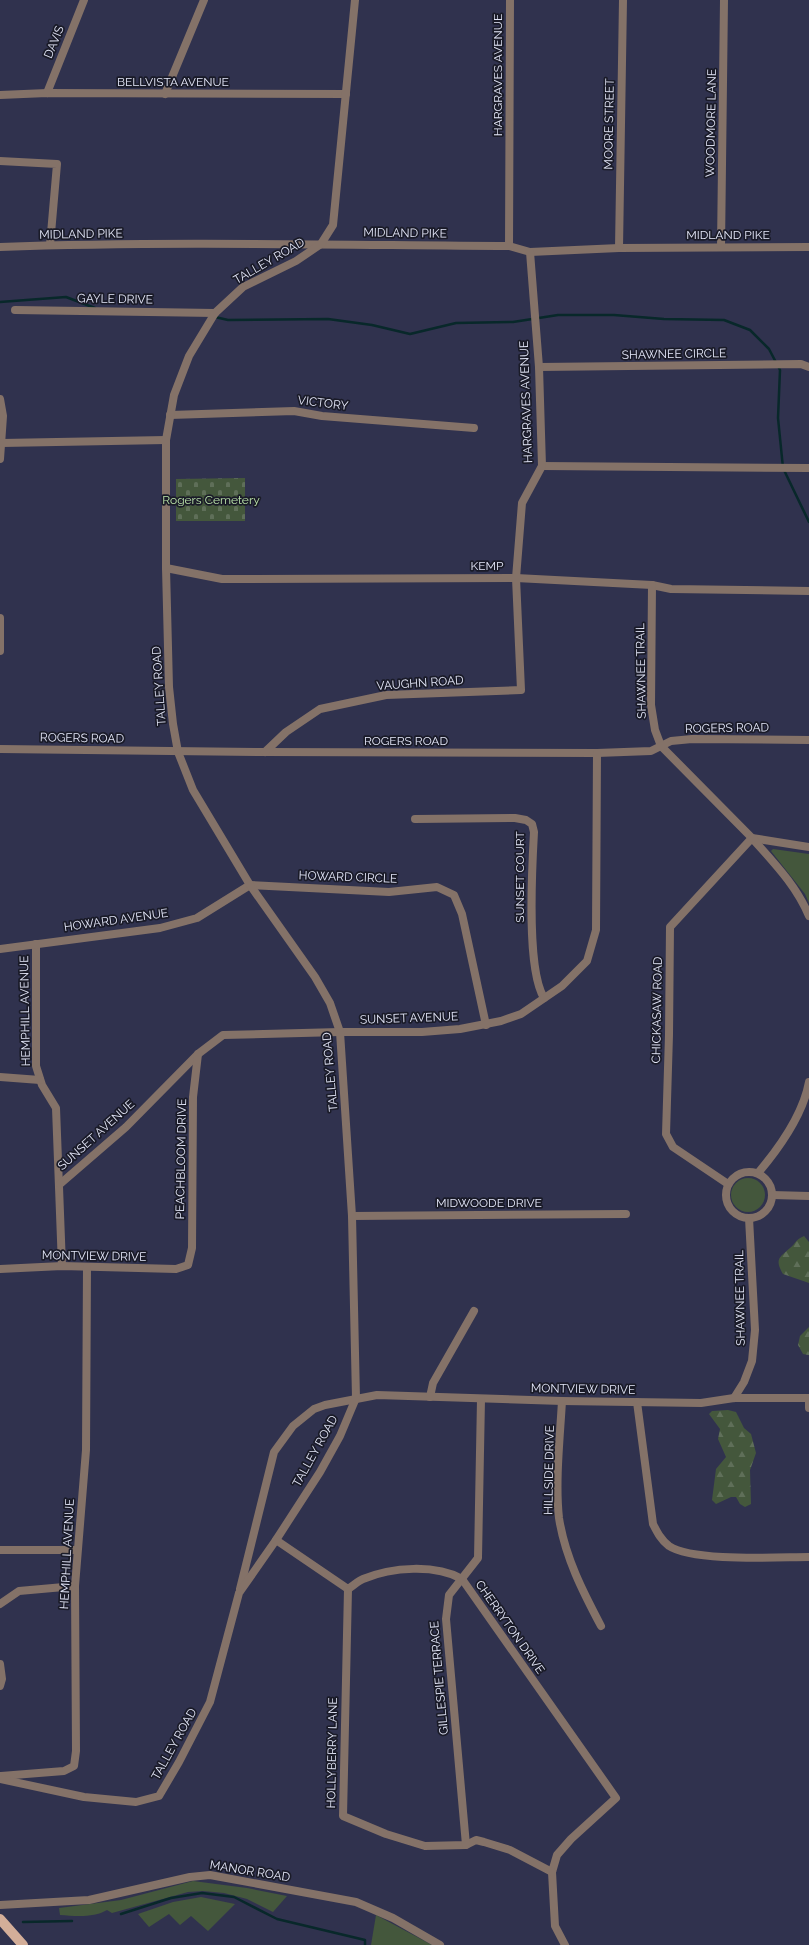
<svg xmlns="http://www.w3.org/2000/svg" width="809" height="1945" font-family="Raleway,sans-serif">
  <defs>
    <pattern id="forest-firs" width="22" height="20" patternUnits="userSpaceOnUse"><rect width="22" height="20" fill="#44573c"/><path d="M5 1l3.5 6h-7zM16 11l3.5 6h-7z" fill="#5f6f59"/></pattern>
    <pattern id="cemetery-stones" width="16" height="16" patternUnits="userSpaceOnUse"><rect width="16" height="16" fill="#44573c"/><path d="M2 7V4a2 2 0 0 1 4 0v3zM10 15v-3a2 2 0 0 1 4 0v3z" fill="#5f6f59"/></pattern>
  </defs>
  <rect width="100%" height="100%" fill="#30324e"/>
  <g fill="#44573c">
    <path d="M773,849L809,854V903L805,894L771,851Z"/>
    <circle cx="748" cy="1195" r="17"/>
    <path d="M193,1881L247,1888L287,1896L273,1912L247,1899L224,1893L203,1891L188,1892L112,1913L107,1910C94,1918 75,1916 60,1915L59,1908L121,1900Z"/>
    <path d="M201,1897L235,1904L208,1931L191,1916L180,1925L169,1914L149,1927L138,1914L173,1902Z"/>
    <path d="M376,1915L432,1945H371Z"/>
  </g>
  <g fill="url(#forest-firs)">
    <path d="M804,1236L809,1242V1283L783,1274C774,1259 780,1257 790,1248C797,1242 795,1240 804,1236Z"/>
    <path d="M809,1327V1355H808L803,1354L798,1345L800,1336Z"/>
    <path d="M728,1410L736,1412L744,1428L751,1434L756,1453L750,1470L751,1504L745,1507L740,1504L736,1497H731L716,1504L712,1500L716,1469L726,1457L718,1439L720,1429L709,1414L712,1411Z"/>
  </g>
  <path fill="url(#cemetery-stones)" d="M245,478V521H176V479Z"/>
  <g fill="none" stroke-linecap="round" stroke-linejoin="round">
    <g stroke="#08282a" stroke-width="2.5">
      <path d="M0,302L66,297L95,308"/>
      <path d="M215,317L228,320L328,319L372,325L410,334L456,323L513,322L558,315H614L664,319L724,320L750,330L769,349L780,370L778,418L783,468L809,522"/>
      <path d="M121,1914L171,1898L202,1893L234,1897L277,1919L365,1940V1945"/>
      <path d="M23,1922L72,1921"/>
    </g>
    <g stroke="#847268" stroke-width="8">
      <path d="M47,93L84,0"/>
      <path d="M165,94L204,0"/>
      <path d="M0,95L47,93L346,94"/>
      <path d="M0,161L57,164L50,245"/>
      <path d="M509,246L510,0"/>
      <path d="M0,247C169,241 340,245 509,246L530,252L619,248L809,247"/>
      <path d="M721,247L724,0"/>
      <path d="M619,248L623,0"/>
      <path d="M15,310L215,313"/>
      <path d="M539,367L801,364L809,367"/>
      <path d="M0,399L3,416L0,459"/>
      <path d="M170,415L294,411L322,416L474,428"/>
      <path d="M2,443L166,440"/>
      <path d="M542,466L809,468"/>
      <path d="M166,568L222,579L516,578L652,585L671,589L809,591"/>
      <path d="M652,585L651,705L655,730L661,746L752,838L809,847"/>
      <path d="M0,618V651"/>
      <path d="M0,749L265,752L597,753L651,751L671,741L692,739L809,740"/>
      <path d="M265,752L286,732L320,709L386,695L521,690L516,578L522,503L542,466L539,367L530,252"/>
      <path d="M415,819L515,818L526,820L532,824L534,832C532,868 526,969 544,998"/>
      <path d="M36,944V1066L42,1085L56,1108L62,1266"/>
      <path d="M0,949L160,928L197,918L250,885L389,892L437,887L454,895L462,914L486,1025"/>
      <path d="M0,1077L40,1080"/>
      <circle cx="749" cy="1195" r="23"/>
      <path d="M758,1173C780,1147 803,1115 809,1082"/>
      <path d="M60,1184L126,1127L198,1054L223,1035L340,1032H422L460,1029L501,1021L521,1014L562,986L587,961L596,930L597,753"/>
      <path d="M728,1184L673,1147L666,1134L669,1035L670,927L752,838C774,863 796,885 809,916"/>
      <path d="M772,1195L809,1196"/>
      <path d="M352,1216L626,1214"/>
      <path d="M0,1269L62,1266L176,1269L188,1265L192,1248L193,1097L198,1054"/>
      <path d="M430,1397L433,1383L474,1311"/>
      <path d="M734,1398L744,1382L752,1361L755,1330L749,1218"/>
      <path d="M562,1401C560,1437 555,1482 559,1518C565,1557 583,1592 601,1626"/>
      <path d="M637,1402L653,1524C657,1532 661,1540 669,1546C693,1562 778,1557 809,1557"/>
      <path d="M276,1540L348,1589C353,1586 358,1581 363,1579C392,1567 435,1564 462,1579L616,1798L571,1839L557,1855L552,1872L555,1926L565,1945"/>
      <path d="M0,1550H77"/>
      <path d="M240,1589L274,1452L293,1426L314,1409L325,1405L377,1395L562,1401L701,1403L734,1398H809V1408"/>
      <path d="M348,1589L343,1816L386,1834L425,1846L466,1845L476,1840L484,1842L510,1850L552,1872"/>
      <path d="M0,1604L19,1591L75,1586"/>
      <path d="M0,1664L2,1679L0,1686"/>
      <path d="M1,1776L64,1771L74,1766L76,1751L75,1586L86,1450L87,1267"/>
      <path d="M0,1779L84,1797L136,1802L159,1796L179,1762L210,1702L239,1593L276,1540L320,1472L340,1436L356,1398L352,1216L340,1032L330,1003L315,977L250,885L193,790L178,752L173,724L169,687L166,568V440L174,395L189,356L215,313L243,287L296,261L321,244L333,225L355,0"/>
      <path d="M466,1845L446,1619L449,1595L478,1558L481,1399"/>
      <path d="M0,1905L89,1900L190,1877L210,1875L356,1902L393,1918L440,1945"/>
    </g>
    <path stroke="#d3ae99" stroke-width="10" d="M0,1919L23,1945"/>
  </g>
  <g text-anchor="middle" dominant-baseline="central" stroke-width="3.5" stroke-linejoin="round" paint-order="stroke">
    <g font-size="12" fill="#e4e7f9" stroke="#1a1b28">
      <text transform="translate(54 42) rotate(-68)">DAVIS</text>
      <text transform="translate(498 75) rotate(-90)">HARGRAVES AVENUE</text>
      <text x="173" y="82">BELLVISTA AVENUE</text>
      <text transform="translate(711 123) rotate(-89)">WOODMORE LANE</text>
      <text transform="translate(609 124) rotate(-89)">MOORE STREET</text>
      <text transform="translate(405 233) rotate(1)">MIDLAND PIKE</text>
      <text transform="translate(81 234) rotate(-1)">MIDLAND PIKE</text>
      <text x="728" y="235">MIDLAND PIKE</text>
      <text transform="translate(269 261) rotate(-30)">TALLEY ROAD</text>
      <text transform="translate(115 299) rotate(1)">GAYLE DRIVE</text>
      <text transform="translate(674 354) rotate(-1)">SHAWNEE CIRCLE</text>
      <text transform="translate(526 402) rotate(-92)">HARGRAVES AVENUE</text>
      <text transform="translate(323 403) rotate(7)">VICTORY</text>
      <text x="487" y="566">KEMP</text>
      <text transform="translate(641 671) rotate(-91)">SHAWNEE TRAIL</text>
      <text transform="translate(420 683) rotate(-4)">VAUGHN ROAD</text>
      <text transform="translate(159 686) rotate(-94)">TALLEY ROAD</text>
      <text transform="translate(727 728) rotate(-1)">ROGERS ROAD</text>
      <text transform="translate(82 738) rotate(1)">ROGERS ROAD</text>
      <text x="406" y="741">ROGERS ROAD</text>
      <text transform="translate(348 877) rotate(2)">HOWARD CIRCLE</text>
      <text transform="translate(520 877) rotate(-90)">SUNSET COURT</text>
      <text transform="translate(116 920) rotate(-8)">HOWARD AVENUE</text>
      <text transform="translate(657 1010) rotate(-89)">CHICKASAW ROAD</text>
      <text transform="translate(25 1011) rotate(-91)">HEMPHILL AVENUE</text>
      <text transform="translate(409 1018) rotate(-2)">SUNSET AVENUE</text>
      <text transform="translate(330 1072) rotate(-95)">TALLEY ROAD</text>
      <text transform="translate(96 1135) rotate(-42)">SUNSET AVENUE</text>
      <text transform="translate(181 1159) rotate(-89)">PEACHBLOOM DRIVE</text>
      <text x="489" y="1203">MIDWOODE DRIVE</text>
      <text transform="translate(94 1256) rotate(1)">MONTVIEW DRIVE</text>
      <text transform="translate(740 1298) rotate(-91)">SHAWNEE TRAIL</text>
      <text transform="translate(583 1389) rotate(1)">MONTVIEW DRIVE</text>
      <text transform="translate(315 1451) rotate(-61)">TALLEY ROAD</text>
      <text transform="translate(549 1470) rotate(-89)">HILLSIDE DRIVE</text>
      <text transform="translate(67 1554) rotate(-87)">HEMPHILL AVENUE</text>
      <text transform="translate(510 1627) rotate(55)">CHERRYTON DRIVE</text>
      <text transform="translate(439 1678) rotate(-95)">GILLESPIE TERRACE</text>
      <text transform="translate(174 1744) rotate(-61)">TALLEY ROAD</text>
      <text transform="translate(332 1753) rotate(-89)">HOLLYBERRY LANE</text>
      <text transform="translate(250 1871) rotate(9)">MANOR ROAD</text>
    </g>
    <g font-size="12" fill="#bce5aa" stroke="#1a1b28">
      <text x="211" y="500">Rogers Cemetery</text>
    </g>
  </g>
</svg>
